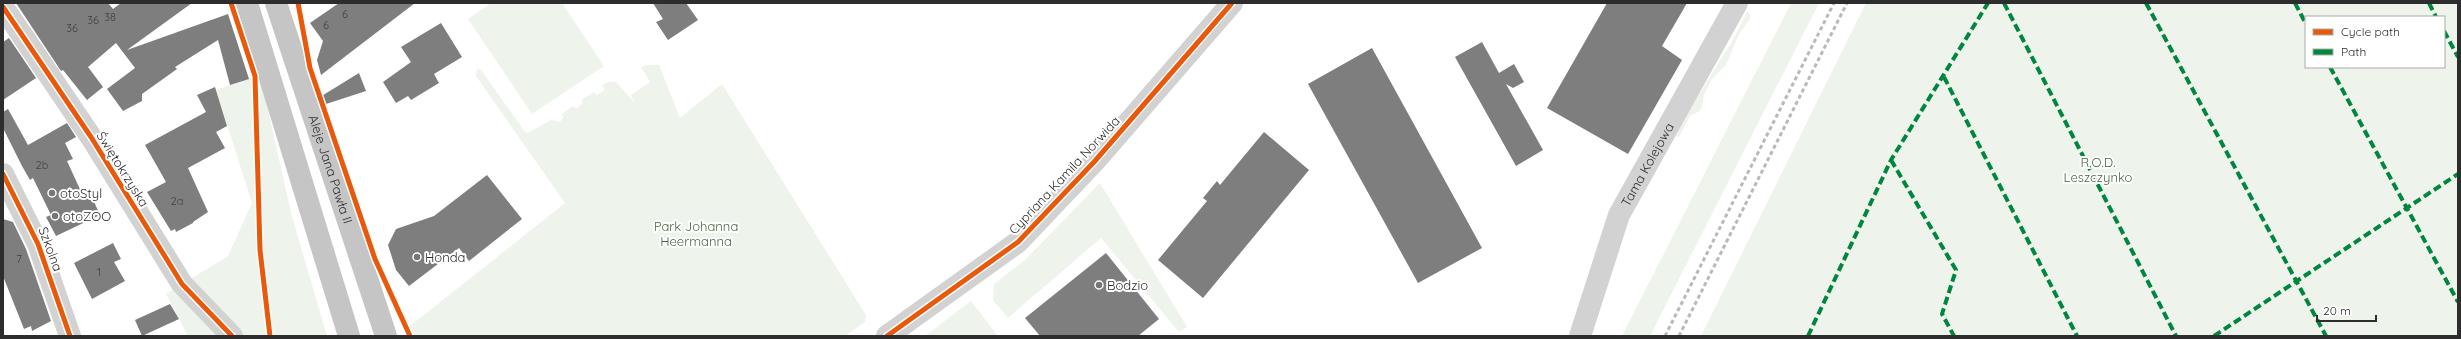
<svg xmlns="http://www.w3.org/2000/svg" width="2461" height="339" font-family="Quicksand,sans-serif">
  <rect width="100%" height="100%" fill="#fff"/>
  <g fill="#eef3eb" fill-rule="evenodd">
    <path d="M491,3H562L604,66L532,114L468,19Z"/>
    <path d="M1791,3H1819L1650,336H1622Z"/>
    <path d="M1866,3H2458V336H1701ZM2306,17H2444V67H2306Z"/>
    <path d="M1747,12L1750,14V19L1739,34L1726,65L1712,79L1704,95L1702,107L1698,112L1690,116L1679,137L1676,136L1688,112L1733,40Z"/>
    <path d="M647,65H659L680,118L722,84L866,315L865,322L845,336H414L410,326L565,203L476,76L477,69L481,70L525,132L528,133L551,120L560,122L563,118L562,114L573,106L576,109L583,103L581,100L594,92L597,95L605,90L602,86C606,82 611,81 616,82L634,102L631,95L650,82L641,67Z"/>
    <path d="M260,74L291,213L327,336H188L166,294L228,256L252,203L216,90Z"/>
    <path d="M1100,183L1187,327L1179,332L1101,238L1008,318L993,300L994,284L1025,260Z"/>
    <path d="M971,301L998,336H925Z"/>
  </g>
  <g fill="#7e7e7e">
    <path d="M16,3H108L113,9L121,3H192L127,50L228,14L249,79L230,85L218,40L175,67L177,69L142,94V101L123,111L107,89L135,68L116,43L88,67L103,87L87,100L63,70L61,71Z"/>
    <path d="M339,3H415L321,75L317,60L323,41L310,23Z"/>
    <path d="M653,3H686L698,20L668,40L656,22L663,19Z"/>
    <path d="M1607,3H1687L1662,46L1682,60L1628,154L1547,108Z"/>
    <path d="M441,23L462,57L434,74L439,83L411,100L408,96L396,103L383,82L411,62L401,47Z"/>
    <path d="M9,38L36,78L3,100V42Z"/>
    <path d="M1482,42L1499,73L1514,64L1524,82L1513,88L1506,84L1543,150L1516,166L1455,57Z"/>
    <path d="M1372,48L1482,248L1418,283L1308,84Z"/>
    <path d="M359,73L366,91L323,105L320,97Z"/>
    <path d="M215,87L227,126L216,132L225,148L188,168L208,212L193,222V223L176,232L175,229L171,231L147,192L166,182L145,145L206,112L197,95Z"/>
    <path d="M8,109L28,145L67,123L76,137L65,143L73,159L67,161L84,198L91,195L100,215L56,236L46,217L51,215L33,178L30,180L22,166L3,128V112Z"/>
    <path d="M1264,132L1309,170L1203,298L1158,260L1207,201L1203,198L1217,181L1220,185Z"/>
    <path d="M487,175L522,219L469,261L459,248L409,286L396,270L388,245L396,229L434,216Z"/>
    <path d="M3,219L13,222L26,249L51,321L32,331L31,326L24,329L3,276Z"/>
    <path d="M113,243L121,259L114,262L125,281L92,299L74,263Z"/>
    <path d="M1106,253L1159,319L1138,336H1040L1025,318Z"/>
    <path d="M170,304L179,319L142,336L135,320Z"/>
  </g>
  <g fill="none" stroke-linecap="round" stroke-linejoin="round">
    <g stroke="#d2d2d2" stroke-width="22">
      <path d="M3,7L91,137L182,284L232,336"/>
      <path d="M3,174L38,244L70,336"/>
      <path d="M887,336L1018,242L1094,162L1232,3"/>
      <path id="s1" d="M1580,336L1619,215L1737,3"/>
    </g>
    <g stroke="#c5c5c5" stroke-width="22">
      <path d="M247,3L349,336"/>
      <path id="s2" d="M276,3L386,336"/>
    </g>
    <g stroke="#b9b9b9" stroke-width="3" stroke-dasharray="4 3" stroke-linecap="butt">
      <path d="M1665,336L1834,3"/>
      <path d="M1679,336L1847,3"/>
    </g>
    <g stroke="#00873e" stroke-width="4" stroke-dasharray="8 4" stroke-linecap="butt">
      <path d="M2004,3L2176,336"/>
      <path d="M2146,3L2326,336"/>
      <path d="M2295,3L2306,24"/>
      <path d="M2429,3L2436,17"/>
      <path d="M2444,31L2458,57"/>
      <path d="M2330,67L2458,302"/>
      <path d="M1944,77L2077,336"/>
      <path d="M1891,160L1956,270L1942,314L1954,336"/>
      <path d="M1808,336L1891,160L1988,3"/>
      <path d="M2214,336L2458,174"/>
    </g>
    <defs>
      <g id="cycleway">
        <path d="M231,3L255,76L260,250L270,336"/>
        <path d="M298,3L310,68L375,259L410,336"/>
        <path d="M3,7L91,137L182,284L232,336"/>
        <path d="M3,174L38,244L70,336"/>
        <path d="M887,336L1018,242L1094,162L1232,3"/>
      </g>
    </defs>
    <use href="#cycleway" stroke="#fff" stroke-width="8"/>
    <use href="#cycleway" stroke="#e8590c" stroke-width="5"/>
  </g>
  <g fill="#767676" stroke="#fff" stroke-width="1.5">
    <circle cx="52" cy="193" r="4"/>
    <circle cx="55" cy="216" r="4"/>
    <circle cx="417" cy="257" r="4"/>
    <circle cx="1099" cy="285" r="4"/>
  </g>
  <g text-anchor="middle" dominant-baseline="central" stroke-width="4" stroke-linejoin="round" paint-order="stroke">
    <g font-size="11" fill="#414141">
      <text x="345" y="14">6</text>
      <text x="110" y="17">38</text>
      <text x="93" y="20">36</text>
      <text x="326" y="25">6</text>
      <text x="72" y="28">36</text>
      <text x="42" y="165">2b</text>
      <text x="177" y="201">2a</text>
      <text x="19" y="259">7</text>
      <text x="99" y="272">1</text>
    </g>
    <g font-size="13" fill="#4a653e" stroke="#fff">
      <text x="2098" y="162">R.O.D.<tspan x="2098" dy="15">Leszczynko</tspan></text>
      <text x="696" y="226">Park Johanna<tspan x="696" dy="15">Heermanna</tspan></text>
    </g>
    <g font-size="13" fill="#2d2d2d" stroke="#fff">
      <text stroke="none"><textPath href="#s1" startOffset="185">Tama Kolejowa</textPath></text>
      <text transform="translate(123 169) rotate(58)">Świętokrzyska</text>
      <text stroke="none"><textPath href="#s2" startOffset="175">Aleje Jana Pawła II</textPath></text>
      <text transform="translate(1064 175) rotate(-47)">Cypriana Kamila Norwida</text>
      <text transform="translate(51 249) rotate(70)">Szkolna</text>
    </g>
    <g font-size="13" fill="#2d2d2d" stroke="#fff" text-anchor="start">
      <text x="60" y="193">otoStyl</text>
      <text x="63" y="216">otoZOO</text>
      <text x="425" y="257">Honda</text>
      <text x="1107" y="285">Bodzio</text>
    </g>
  </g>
  <rect width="2461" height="339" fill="none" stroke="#2d2d2d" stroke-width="8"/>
  <rect x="2305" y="16" width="140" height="52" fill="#ffffff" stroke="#ababab"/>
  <rect x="2313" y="29" width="20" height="6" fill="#e8590c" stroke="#ababab"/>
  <text x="2341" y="36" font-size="12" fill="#2d2d2d">Cycle path</text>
  <rect x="2313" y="49" width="20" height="6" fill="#00873e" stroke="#ababab"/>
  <text x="2341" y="56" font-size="12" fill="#2d2d2d">Path</text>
  <path d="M2317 315v6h59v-6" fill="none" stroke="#2d2d2d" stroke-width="2"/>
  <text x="2323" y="315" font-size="12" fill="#2d2d2d" stroke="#ffffff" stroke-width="3" paint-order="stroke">20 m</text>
</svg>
